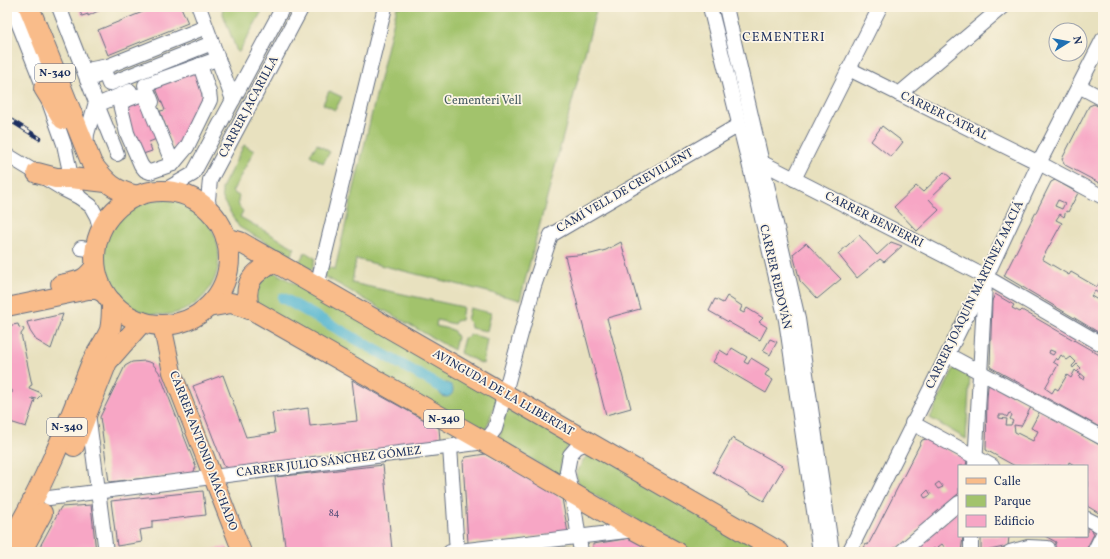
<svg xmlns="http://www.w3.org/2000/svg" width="1110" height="559" font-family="Vollkorn,serif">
  <rect width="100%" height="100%" fill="#fcf5e5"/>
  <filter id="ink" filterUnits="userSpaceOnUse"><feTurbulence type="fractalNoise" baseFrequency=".025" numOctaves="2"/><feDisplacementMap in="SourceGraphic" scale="8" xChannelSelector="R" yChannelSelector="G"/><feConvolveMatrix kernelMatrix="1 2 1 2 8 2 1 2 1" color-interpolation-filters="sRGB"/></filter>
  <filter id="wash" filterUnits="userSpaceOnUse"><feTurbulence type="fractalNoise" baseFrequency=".012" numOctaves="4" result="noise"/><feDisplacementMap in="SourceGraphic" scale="16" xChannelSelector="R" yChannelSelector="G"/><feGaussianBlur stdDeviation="0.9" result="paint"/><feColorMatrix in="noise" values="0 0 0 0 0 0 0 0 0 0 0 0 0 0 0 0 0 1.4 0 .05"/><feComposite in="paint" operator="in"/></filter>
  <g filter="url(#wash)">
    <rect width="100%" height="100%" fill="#e8e1bf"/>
    <g fill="#a2c36c" stroke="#5e7965">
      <path d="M224,7H261L262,11L239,52H237L222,11Z"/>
      <path d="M397,7H597L520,300L356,259L352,283L463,307L461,320L456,321L454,324L437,320L436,326L453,330L457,337L454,350L324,276L326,267L335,269Z"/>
      <path d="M329,91L342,97L335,110L323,104Z"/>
      <path d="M317,144L330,152L323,163L310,155Z"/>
      <path d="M244,145L254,151L232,192L239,196C237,203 238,206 243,211L240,217L295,248L290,256L239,227L224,202L222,195V188Z"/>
      <circle cx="161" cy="257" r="58"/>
      <path d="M305,252L315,258L312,270L299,262Z"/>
      <path d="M274,272L494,394L496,402L486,429L478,431L254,303V278Z"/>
      <path d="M470,308L491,313L487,331L471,328L470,323L467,320Z"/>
      <path d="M470,334L487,339L483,364L460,353L464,338L468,337Z"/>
      <path d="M954,368L970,376L966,439L930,418Z"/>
      <path d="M507,407L573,441C562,452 560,461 561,477L499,440Z"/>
      <path d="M589,455H600L770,552H694L580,487L576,475L583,460Z"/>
    </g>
    <circle fill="#50b4cf" stroke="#367296" cx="446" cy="390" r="7"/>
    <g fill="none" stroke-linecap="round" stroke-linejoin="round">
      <path stroke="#50b4cf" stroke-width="11" d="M283,298L443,388"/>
    </g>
    <g id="blocks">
      <g fill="#f7a6c5" fill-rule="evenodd">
        <path d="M78,7H106L88,16V14L82,16Z"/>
        <path d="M155,7H181L188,23L108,55L98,30Z"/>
        <path d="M196,69L205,101L184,146L174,149L160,111L165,110L155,86Z"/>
        <path d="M144,97L159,138L149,142L152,151L140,155L122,105Z"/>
        <path d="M1094,104L1103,109V185L1065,165L1062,159L1089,106Z"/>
        <path d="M882,126L903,142L891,157L871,141Z"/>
        <path d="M944,172L951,178L929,199L939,210L917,231L894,207L916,186L923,192Z"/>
        <path d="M1055,180L1078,193L1068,212L1066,211L1064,217L1060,214L1056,220L1062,223L1042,259L1069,275L1071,272L1097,287L1103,276V296L1095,291L1091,296L1103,303V335L1004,276L1051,182ZM1058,200L1065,203L1062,209L1055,206Z"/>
        <path d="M859,235L877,255L891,242L902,246L884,262L880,259L857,278L838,254Z"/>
        <path d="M621,242L640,309L607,318L631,408L606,415L565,256L591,254L606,250Z"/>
        <path d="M806,243L841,279L817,299L800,281L793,254Z"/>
        <path d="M995,294L1014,305L1012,308L1020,312L1022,310L1103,357V429L990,367L992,301ZM1050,350L1055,352L1053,355L1049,353ZM1061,355L1067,360L1071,357L1076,362L1072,366L1073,368L1077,364L1081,368L1077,372L1075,370L1071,378L1067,375L1058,390L1055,388L1052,393L1045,388L1058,365L1053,362L1056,358L1058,360ZM1079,372L1085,377L1084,380L1079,377L1081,375L1078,373Z"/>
        <path d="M727,296L742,306L740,311L744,313L747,308L763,318L759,322L767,327L760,340L709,311L715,299L723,303Z"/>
        <path d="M63,314L51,349L36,340L30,331L27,322Z"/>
        <path d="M18,324L19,327L23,328L24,330L21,334L32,385L30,386L29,388L39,392L41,395L37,399L32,398L31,399L35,400L26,427L7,421V401L10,392L12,393V390L7,391V326Z"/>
        <path d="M770,339L777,342L770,355L763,351Z"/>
        <path d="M732,348L747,357L744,362L748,364L751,358L769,369L765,375L773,380L766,393L713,362L720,350L728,355Z"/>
        <path d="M145,361L152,363L159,372L196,467L193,473L109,482L100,417L125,366L132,362Z"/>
        <path d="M223,375L246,437L275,433L272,413L308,408L310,426L357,421L352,380L439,428L440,441L437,443L229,468L224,466L193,386Z"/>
        <path d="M991,384L1031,407L1021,426L1014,425L1015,432L1033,441L1038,431L1031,428L1040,411L1103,447V513L1102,515L1087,506V466H1073L1074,465L1069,462L1068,466H1015L986,450L987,398L988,386ZM1009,413L1012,415L1010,419L1013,421L1011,425H1006L1007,419L999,418V415H1004L1007,417Z"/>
        <path d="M732,438L784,467L764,501L713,472Z"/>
        <path d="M926,439L967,460L966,466H959V493L893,552H862L866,544L868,545L877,528L922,440ZM939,482L943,487L938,489L935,485ZM928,490L931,495L925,498L923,495Z"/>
        <path d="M485,454L562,498L568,533L468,543L463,461L466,457Z"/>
        <path d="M383,465L392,549L363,552H286L275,477Z"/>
        <path d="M203,491L206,515L152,521V528L140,530L142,542L117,546L111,501Z"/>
        <path d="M91,505L96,552H37L61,507Z"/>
        <path d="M959,510V536H963L961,552H936L934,548L931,552H910ZM942,544L945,548L941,550L938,547Z"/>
        <path d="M1087,527L1092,530L1094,534L1085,552H1052L1056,542L1045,536H1087Z"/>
        <path d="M981,536H1009L1008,546L981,552Z"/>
        <path d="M631,538L653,552H594L593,544Z"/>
        <path d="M227,547L229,552H200V551Z"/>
        <path d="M565,548L569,549V552H539Z"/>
        <path d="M154,550L155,552H144V551Z"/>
      </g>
    </g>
  </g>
  <g filter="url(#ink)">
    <use href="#blocks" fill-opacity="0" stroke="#636d80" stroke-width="1"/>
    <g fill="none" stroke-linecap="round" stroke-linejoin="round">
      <defs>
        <g id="minor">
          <path d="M12,7L44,88L64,144L72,181L79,197L91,206L97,217L101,231"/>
          <path d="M59,7L96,102L87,134L86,147"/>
          <path d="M199,7L233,100"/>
          <path d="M710,7L749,163L786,320L820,552"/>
          <path d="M726,7L798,319L832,552"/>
          <path d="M92,69L108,66L206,27"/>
          <path d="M849,69L1039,163L1103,197"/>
          <path d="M87,80L105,73L109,84L212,43"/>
          <path d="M1079,86L1103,99"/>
          <path d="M899,94L1002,7"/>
          <path d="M96,102L117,154"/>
          <path d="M152,102L145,85L217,59"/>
          <path d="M97,105L130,91"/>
          <path d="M7,155L63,189L79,197"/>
          <path d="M763,163L986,277L1103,345"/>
          <path d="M173,164L146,98L142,95L137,96L121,102L120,104L127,133L141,165L145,170L150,172L173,164L177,159L187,147L210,100L209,92L200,65"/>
          <path d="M794,179L880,7"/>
          <path d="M163,191L193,174L283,7"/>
          <path d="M210,212L208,200L210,180L302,7"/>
          <path d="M81,248L96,250"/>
          <path d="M317,286L385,7"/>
          <path d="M948,355L1103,438"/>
          <path d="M88,413L106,552"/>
          <path d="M912,423L992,466"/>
          <path d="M450,447L457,552"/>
          <path d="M975,466L985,283"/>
          <path d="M49,498L485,442L495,429L534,286L551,235L739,125"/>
          <path d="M1087,519L1103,527"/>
          <path d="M450,552L635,530"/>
          <path d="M581,552L572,493L567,471L570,455L577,447L589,442"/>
          <path d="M849,552L986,277L1039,163L1103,39"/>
          <path d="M901,552L959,503"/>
          <path d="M971,552V536"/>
          <path d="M1010,552L1028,547L1048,548"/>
          <path d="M1094,552L1103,534"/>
        </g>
        <g id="major">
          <path d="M60,284C80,280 84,281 96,264"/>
          <path d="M7,307L88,290H97L107,295"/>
          <path d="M162,325L172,372L242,552"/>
        </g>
        <g id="highway">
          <path d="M29,7L92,164C107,183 113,190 137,196"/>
          <path d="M44,88L63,119"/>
          <path d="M37,173L56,178H71L106,182"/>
          <circle cx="162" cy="258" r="67"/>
          <path d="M226,238L240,242L779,552"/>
          <path d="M208,307L231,303L251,309L485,442L635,530L676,552"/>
          <path d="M249,309C243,282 252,274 274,261"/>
          <path d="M74,446L107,362L142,322"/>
          <path d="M7,547C42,490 66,429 90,367C95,354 106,341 110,330C112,321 112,311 112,302"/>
          <path d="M21,552L42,513"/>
        </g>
      </defs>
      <use href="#minor" stroke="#636d80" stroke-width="16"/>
      <use href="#major" stroke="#636d80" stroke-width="20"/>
      <use href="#highway" stroke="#636d80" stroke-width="22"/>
      <use href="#minor" stroke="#fff" stroke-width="14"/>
      <use href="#major" stroke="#f9bc8a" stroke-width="18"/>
      <use href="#highway" stroke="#f9bc8a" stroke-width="20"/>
      <defs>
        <path id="rail" d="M7,118L39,138"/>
      </defs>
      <use href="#rail" stroke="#1b2f5e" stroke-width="4.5"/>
      <use href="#rail" stroke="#fcf5e5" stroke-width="3" stroke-dasharray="9" stroke-linecap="butt"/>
    </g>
  </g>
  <g text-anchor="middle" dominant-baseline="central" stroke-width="3.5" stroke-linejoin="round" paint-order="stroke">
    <g font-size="10" fill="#524d78">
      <text x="334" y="513">84</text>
    </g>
    <g fill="#fcf5e5" stroke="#5e6a86" stroke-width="1">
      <rect x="35" y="64" width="40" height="18" rx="3"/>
      <rect x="424" y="410" width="40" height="18" rx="3"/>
      <rect x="47" y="418" width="40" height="18" rx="3"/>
    </g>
    <g font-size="11" font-weight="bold" fill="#1b2f5e">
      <text x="55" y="73">N-340</text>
      <text x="444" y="419">N-340</text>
      <text x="67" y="427">N-340</text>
    </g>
    <g font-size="12" fill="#445b62" stroke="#fcf5e5">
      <text x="483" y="101">Cementeri Vell</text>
    </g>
    <g font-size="12" fill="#1b2f5e" stroke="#fcf5e5">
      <text transform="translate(249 107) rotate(-62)">CARRER JACARILLA</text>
      <text transform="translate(944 116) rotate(26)">CARRER CATRAL</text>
      <text transform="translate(625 191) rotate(-30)">CAMÍ VELL DE CREVILLENT</text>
      <text transform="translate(874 220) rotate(27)">CARRER BENFERRI</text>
      <text transform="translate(775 277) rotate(77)">CARRER REDOVÁN</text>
      <text transform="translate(975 295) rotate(-64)">CARRER JOAQUÍN MARTÍNEZ MACIÁ</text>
      <text transform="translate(503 393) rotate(30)">AVINGUDA DE LA LLIBERTAT</text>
      <text transform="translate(203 451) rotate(69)">CARRER ANTONIO MACHADO</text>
      <text transform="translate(329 462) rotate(-7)">CARRER JULIO SÁNCHEZ GÓMEZ</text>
    </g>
    <g font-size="13" letter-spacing="1" fill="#1b2f5e" stroke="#fcf5e5">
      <text x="784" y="38">CEMENTERI</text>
    </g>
  </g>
  <rect width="1110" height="559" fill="none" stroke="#fcf5e5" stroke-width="24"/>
  <rect x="958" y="465" width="130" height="72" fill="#fcf5e5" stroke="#a2a6af"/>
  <rect x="966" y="478" width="20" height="6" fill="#f9bc8a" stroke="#a2a6af"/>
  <text x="994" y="485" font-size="12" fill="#1b2f5e">Calle</text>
  <rect x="966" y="495" width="20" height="12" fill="#a2c36c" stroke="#a2a6af"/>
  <text x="994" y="505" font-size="12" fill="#1b2f5e">Parque</text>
  <rect x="966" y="515" width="20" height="12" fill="#f7a6c5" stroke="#a2a6af"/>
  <text x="994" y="525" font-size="12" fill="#1b2f5e">Edificio</text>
  <g transform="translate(1068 42) rotate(79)"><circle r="19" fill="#fcf5e5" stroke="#a2a6af"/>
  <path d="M0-3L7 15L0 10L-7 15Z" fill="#1f6fb2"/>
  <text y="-6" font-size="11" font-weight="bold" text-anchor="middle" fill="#1b2f5e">N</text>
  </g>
</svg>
